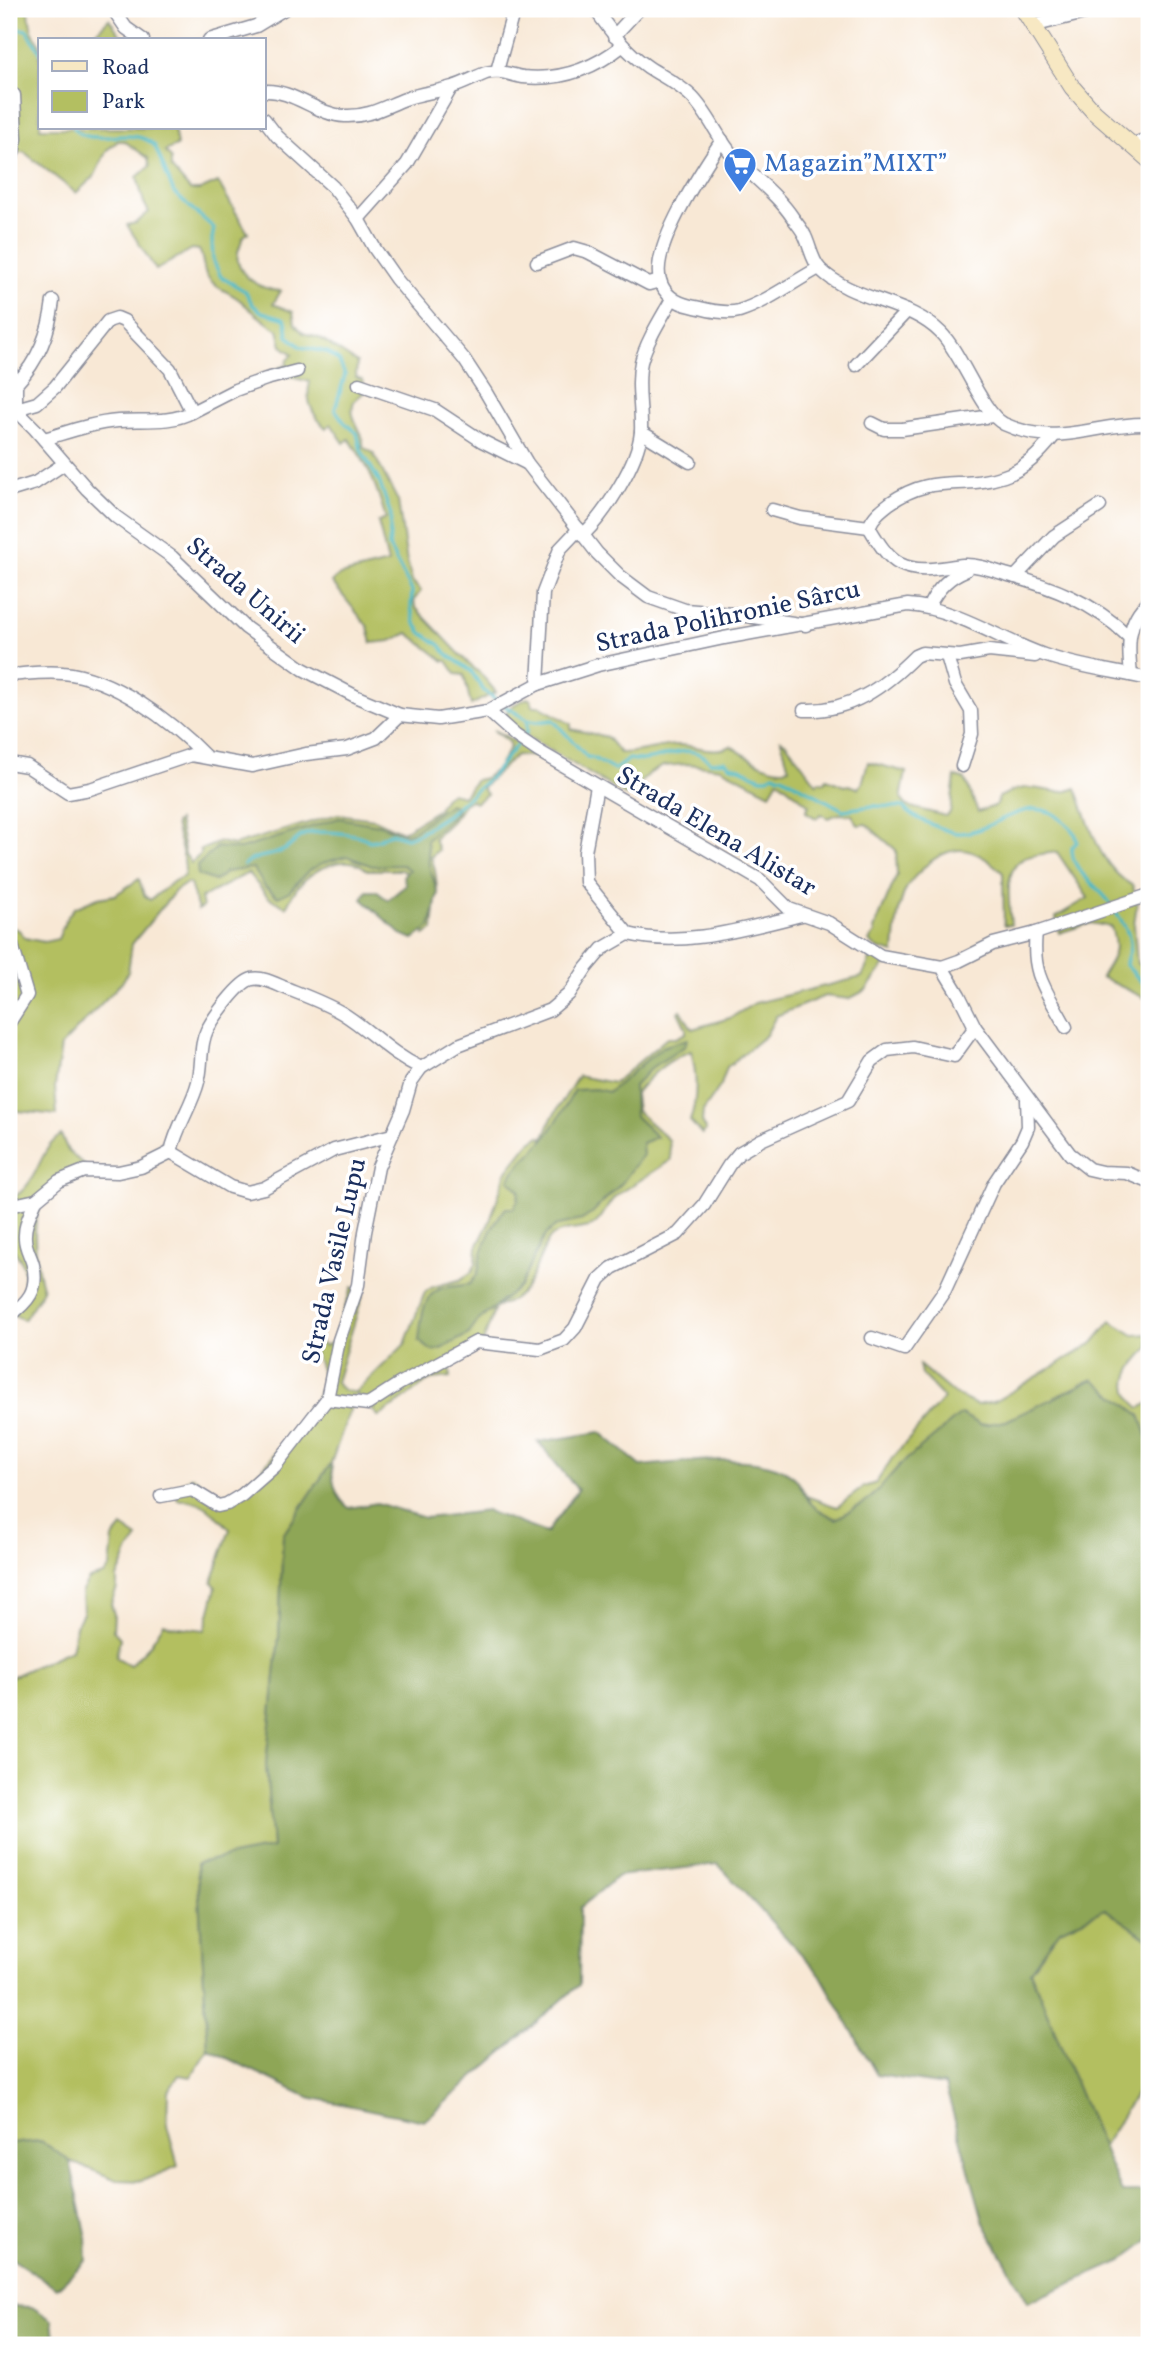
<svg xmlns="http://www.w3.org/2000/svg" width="1158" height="2354" font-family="Vollkorn,serif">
  <rect width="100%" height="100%" fill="#fff"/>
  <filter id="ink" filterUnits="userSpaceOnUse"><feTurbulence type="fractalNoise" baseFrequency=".0143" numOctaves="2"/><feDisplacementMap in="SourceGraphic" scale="14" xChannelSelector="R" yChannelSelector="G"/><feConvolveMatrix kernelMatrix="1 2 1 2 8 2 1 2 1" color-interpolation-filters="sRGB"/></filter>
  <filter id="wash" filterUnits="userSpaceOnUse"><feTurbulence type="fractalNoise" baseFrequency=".00686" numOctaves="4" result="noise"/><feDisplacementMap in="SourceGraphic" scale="28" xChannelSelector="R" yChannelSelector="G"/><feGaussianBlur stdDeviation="1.57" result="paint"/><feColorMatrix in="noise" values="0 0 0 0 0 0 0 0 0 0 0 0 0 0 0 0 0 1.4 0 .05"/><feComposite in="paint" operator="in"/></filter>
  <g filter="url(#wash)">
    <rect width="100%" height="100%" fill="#f8e8d5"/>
    <g fill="#b3bf61" stroke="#677760" stroke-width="2">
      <path d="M9,9H28L32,31L40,44V128H174L177,146L165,151L171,158V168L190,190H200L218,182L248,233C242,237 242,240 240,246C229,271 258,290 281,291L273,304L293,312L295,324L303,333L319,338L357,363L356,377L363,380L364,392L354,401C347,420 365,429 363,447L373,453L398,501L407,562L412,581L421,591L414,600L415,607L469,664L481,674L496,692L471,705L464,675L456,674L447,661H444L408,633L391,641L372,643L368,627L332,582L340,575L388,563L378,522L386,519C376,485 370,468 349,439L344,443L331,424L326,428C312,415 305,400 310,382L291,377L258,376L287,365V361L293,354L282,346L278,330C265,322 254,313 243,303C232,292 216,290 207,276C202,269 204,258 199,250L192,249L156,270L127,225L136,223L149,212L144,203L137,177L150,166L148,158L124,141H118L107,150L94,177L76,193L24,152L9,153Z"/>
      <path d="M109,19L124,40H88Z"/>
      <path d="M527,698L531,700L533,706H539L571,724V729L607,737L620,753C639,753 657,746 676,745C694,744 713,755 731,746C746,756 771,773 789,768L781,740L786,743L817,784L819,781L824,783L827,779L845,786L849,785L858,788L862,784L868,762L906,772L901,799L907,806L945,816L950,813L955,777L965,779L978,812L997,805L999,797C1008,793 1016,788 1026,788C1046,787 1057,797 1076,788C1090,823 1098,867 1133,886L1137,904L1134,924L1137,964L1149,967V1000L1101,977C1114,955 1119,953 1111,927L1091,923L1059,933L1056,917L1088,898L1057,852C1047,854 1031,854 1023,859C1002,870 1010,907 1011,925H1004L1003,873C975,846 953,841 923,868C917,875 909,881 906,889C898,905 895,935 894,953L877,948L869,941L875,933L874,929L897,875L896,850L866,824L858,825L852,815L839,814L828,818L821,814L816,818L806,812L809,805L778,780L770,793L721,768L688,764L663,766L650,773L627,796L513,728L505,714L513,705Z"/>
      <path d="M493,730L536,752L537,757L516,755L482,788L487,794L475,803L471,800L465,803L452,821L434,838L438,850L431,857C441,884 435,902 433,930L424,935L426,901L411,875L401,870H367C347,851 312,869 297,888C293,894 289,901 286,907L268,897L248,873L201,898L203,907L198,910L190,884L187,883L175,891L132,944L128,972L123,981L61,1046L55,1087L57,1115L9,1110V1006L14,1002L9,975V926L19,930L25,938L44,942L58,939L66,919L74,908L98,898L115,895L139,879L144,895L150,900L174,881L184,876C188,863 177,838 175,823L178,821L185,854L191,863L201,854L200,850L220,842L234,845L338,814L374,819L402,832L437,810L445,797L451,793L463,796L476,780L485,778L498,768L510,747L508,742Z"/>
      <path d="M872,955L887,962L866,990L849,999L825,996L776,1016L766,1035L727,1067L721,1085L703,1111L702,1122L706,1130L702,1134L690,1121C698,1097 697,1074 691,1051C668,1059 650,1075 635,1094L637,1111L669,1140L671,1160L616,1196C606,1205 603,1220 592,1226C580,1231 559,1228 550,1238C546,1243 543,1252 540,1258C526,1288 527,1295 495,1308L482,1345L449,1363L451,1377L431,1379L379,1417L356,1393L331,1463L283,1535L279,1636L266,1764L272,1848L197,1863L208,2049L191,2077L179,2075L168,2091L167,2125L178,2166L142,2181L117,2180L70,2161L41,2141L9,2144V1678L71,1650L76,1626L83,1613L82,1591L89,1579L104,1575L110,1567L113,1538L122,1527L138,1538L129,1550L117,1578V1588L111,1604L114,1614L113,1630L120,1638L116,1657L130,1665L149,1646L164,1623L170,1626L205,1630L216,1587L212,1582L230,1529C214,1513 202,1498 178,1500L174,1488L193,1476L212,1493L224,1499L262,1469L311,1410L321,1388L323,1375L314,1351L320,1342L324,1346L333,1342L352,1287L363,1294L336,1382C340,1391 348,1392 356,1392L405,1344L425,1292L433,1287L459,1280L472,1272L476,1263L477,1247L490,1221L506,1172L528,1144L540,1136L543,1139L552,1118L578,1076L614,1083L667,1038H676L686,1033V1028L678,1012L681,1010L692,1029L730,1018L755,1003L862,977Z"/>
      <path d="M61,1135L68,1151L83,1164L89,1175C75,1179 53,1186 44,1198C29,1218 36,1268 43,1290L24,1320L9,1312L23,1297C23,1269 29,1267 9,1245V1200C41,1184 36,1151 61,1135Z"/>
      <path d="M1111,1321L1134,1335L1149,1334V1348C1131,1365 1115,1388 1140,1408L1149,1403V1441L1140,1415L1093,1380L1006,1421L981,1425L961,1415L899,1466L869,1500L836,1519L810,1505L806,1496L837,1507L864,1487L876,1483L891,1460L944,1398L921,1374L919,1365L954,1394L976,1405L994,1402L1093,1343Z"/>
      <path d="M1105,1909L1149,1939V2072L1102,2148L1030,1971L1060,1930Z"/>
    </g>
    <g fill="#8ea657" stroke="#546a5a" stroke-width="2">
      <path d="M449,804L458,807L455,813L427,840L429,865L438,893L430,927L413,939L401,934L362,899L367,891H376L388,900L406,885L403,876L409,870L402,865L372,866L347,856L323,863L307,872L289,892L278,897L265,887L253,868L226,872L215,881L198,875L197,866L217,847L240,849L339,818L380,825L405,834L414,830Z"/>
      <path d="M687,1039L685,1046L651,1068L634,1086L635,1116L657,1137L642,1143L643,1155L632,1169L622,1183L591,1214L582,1220L555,1226L545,1236L520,1286L478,1321L469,1334L441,1349L432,1351L419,1341C421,1324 421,1296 440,1289C449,1286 460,1286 470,1284C482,1269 477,1270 482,1253C486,1238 495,1220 506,1208H514L518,1200L519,1190L509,1180C520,1159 531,1156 545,1138C557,1123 565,1106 575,1090L595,1089L609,1092L662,1047Z"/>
      <path d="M1093,1379L1140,1415L1149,1441V1939L1105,1909L1060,1930L1030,1971C1061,2045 1089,2120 1122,2192H1149V2240L1122,2261L1028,2302L984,2223L945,2085L877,2075L820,1974L718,1864L618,1876L580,1908L579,1985L424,2121L308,2097L208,2049L197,1863L272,1848L266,1764L279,1636L283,1535L331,1463C333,1482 334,1496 349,1508L377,1503L425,1518L487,1511L546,1533L578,1490L538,1442L600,1432L641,1466C679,1463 766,1449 795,1478C801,1484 804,1494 809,1501C814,1509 827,1514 836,1519L869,1500L899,1466L961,1414L981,1425L1006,1421Z"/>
      <path d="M41,2141L70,2161L86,2233L87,2260L57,2288L9,2257V2144Z"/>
      <path d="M9,2306L32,2307L52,2320L55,2345H9Z"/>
    </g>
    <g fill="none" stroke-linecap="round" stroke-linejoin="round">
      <g stroke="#49b7c2" stroke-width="3.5">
        <path d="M9,28L27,30L40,52"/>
        <path d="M74,128C90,150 133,123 155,146L174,193L214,228L212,239L213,260L221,277L245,291L253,305L262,312L283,318L286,321L288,336L301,347L327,352L339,361L345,375L335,409L344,422L357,433L361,450L379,481L391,515L389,547L412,591L411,608L415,623L422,633L440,645L448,655L471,671L484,691L499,702"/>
        <path d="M505,706L527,720L536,722L553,720L587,757L593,758L614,770L629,759C661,766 685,736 711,762L725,761L729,765L740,768L761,778H768L773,774L782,776L843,810L873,806L903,807C910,817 950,834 961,833C996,832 1029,789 1063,821C1071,828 1076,830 1077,842L1072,847C1071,873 1097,884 1110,903"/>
        <path d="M244,865C258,853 271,858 284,850C292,846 298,836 306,834C318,830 362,833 369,841L377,840L390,833L407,838L419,833L447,815L491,777L527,732V720"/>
        <path d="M1114,910C1121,920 1132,935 1130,948C1129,954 1126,958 1126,965L1142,982L1149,980"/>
      </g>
    </g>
  </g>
  <g filter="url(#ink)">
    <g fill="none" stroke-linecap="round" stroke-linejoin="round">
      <defs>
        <g id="minor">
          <path d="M113,9L126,28L143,40"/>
          <path d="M595,9C611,32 625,51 648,67C663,77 679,84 692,97C709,114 718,139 734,157C754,178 777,194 793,218C797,224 802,229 805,236C810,246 812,261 820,269C853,302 909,300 941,333C962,354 982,413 1004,424C1058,449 1095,422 1149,424"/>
          <path d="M1032,26L1101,9"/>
          <path d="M614,36L639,9"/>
          <path d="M209,40L256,26L284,9"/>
          <path d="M497,71L514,9"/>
          <path d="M264,91C293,89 317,115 345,116C369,117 384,107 405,99C420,93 437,92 452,87C464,84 475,77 486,73C499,69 510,75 523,77C561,81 593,69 622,46"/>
          <path d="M264,119L277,136L333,187L358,219L375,249L396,279L464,359L485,391L527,463L597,553L620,576L648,597L685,610L733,614L806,625"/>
          <path d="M722,140C704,167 650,248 660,280C664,295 677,303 691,306C704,309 725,315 739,311C767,302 793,282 819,268"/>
          <path d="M1132,145L1149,138"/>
          <path d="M9,170L16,139L14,95"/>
          <path d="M358,219L407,164L451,88"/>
          <path d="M537,262L574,248L588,252L649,284L660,281"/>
          <path d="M856,365L907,311"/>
          <path d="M9,369L16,384V409L37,403L55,387L108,321L117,318L124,321L170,369L192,412L235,390L266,379L297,371"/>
          <path d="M16,384C39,360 49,333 53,301"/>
          <path d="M359,384L435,410L482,441L526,463"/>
          <path d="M9,403L35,429L87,489L116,517L172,557L246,628L303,669L357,697L400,715L438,719L488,711L538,684L543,593L560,549L579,529"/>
          <path d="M872,423L884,429H902L992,416"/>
          <path d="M641,432L690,462"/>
          <path d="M44,439C68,432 92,423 118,421C142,419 170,424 192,412"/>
          <path d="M9,491L35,483L64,464"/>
          <path d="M772,510L800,518L869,527C873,516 881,510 890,503C934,472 960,491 1004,476C1025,469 1040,453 1054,436"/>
          <path d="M869,527C876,539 887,558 900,564C920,574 942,567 963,565C977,564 992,570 1005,574C1052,587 1093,602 1128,636"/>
          <path d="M584,534C606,512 638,463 641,432C642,409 636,385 641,362C647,340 661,319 672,299"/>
          <path d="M1015,577L1054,536L1100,506"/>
          <path d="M929,606C937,589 948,577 966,570"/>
          <path d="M947,656L955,684L971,711L972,734L962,766"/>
          <path d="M9,675C26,674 45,671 63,673C113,677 171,721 205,756"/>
          <path d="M1131,675C1128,647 1126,621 1149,601"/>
          <path d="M538,684L598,665L724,638L908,605C958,609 998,639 1044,655C1078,667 1114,671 1149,679"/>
          <path d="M804,710C850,712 884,687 915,656L922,653L960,656L989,651L1035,656"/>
          <path d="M488,711L516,736L538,751L760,880L789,909L829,923L881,956L942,967L959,995L975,1027L1070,1154L1089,1169L1102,1172L1127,1173L1149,1182"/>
          <path d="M9,763L27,766L68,793L90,789L191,755L252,766L306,754L347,749L376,738L400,715"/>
          <path d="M597,786L585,852L586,882L628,934"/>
          <path d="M1036,933C1031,976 1047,991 1066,1027"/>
          <path d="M9,935L27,995L9,1023"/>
          <path d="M942,967L959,961L993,944L1036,933L1149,895"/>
          <path d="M171,1152C176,1127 192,1106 198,1082C203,1065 199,1046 207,1030C214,1017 239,982 252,979C263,977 274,983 283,987C303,995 323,1002 342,1013C370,1030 389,1053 421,1068"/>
          <path d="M9,1206L36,1200L59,1181L84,1171L118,1172L141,1167L171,1152L230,1187L247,1192L264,1188L334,1150L392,1135"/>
          <path d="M9,1316C28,1302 39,1290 33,1265C31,1256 25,1248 25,1238C24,1225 31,1212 36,1200"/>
          <path d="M872,1338L904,1349L945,1290L994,1183L1022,1141L1028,1127L1027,1100"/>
          <path d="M327,1399L368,1404L399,1384L476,1342L540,1349L564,1340L575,1328L600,1279L612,1268L678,1234L704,1205L729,1165L739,1153L761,1140L848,1101L872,1061L887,1050L913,1047L954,1056L975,1027"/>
          <path d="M161,1496L192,1490L218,1506L227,1504L242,1495L275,1466L327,1399L339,1340L358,1285L365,1232L378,1167L403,1110L411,1082L421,1068L458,1045L550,1010L569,994L586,968L602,949L628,934C685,948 746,928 802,915"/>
        </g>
        <path id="secondary" d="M1023,9L1072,87L1094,112L1149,160"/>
      </defs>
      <use href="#minor" stroke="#8a8c9a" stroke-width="15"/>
      <use href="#secondary" stroke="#8a8c9a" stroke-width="18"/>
      <use href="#minor" stroke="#fff" stroke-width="12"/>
      <use href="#secondary" stroke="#f7e8c3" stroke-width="16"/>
    </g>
  </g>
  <defs>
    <symbol id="supermarket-pin" viewBox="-11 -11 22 30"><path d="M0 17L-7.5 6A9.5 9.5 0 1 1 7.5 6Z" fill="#3f7fe0" stroke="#fff"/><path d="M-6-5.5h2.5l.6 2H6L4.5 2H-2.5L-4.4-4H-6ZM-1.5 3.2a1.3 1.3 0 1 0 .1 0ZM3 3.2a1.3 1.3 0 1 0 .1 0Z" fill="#fff"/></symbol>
  </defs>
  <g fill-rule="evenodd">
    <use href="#supermarket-pin" x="721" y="145" width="38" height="52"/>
  </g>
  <g text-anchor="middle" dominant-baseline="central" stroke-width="7" stroke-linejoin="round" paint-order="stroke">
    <g font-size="26" fill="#366cbe" stroke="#fff" text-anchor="start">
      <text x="764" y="164">Magazin”MIXT”</text>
    </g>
    <g font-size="26" fill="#1b2f5e" stroke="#fff">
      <text transform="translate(245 591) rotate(41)">Strada Unirii</text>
      <text transform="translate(728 617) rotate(-12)">Strada Polihronie Sârcu</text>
      <text transform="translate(716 832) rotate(31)">Strada Elena Alistar</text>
      <text transform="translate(335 1261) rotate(-77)">Strada Vasile Lupu</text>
    </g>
  </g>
  <rect width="1158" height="2354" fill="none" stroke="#fff" stroke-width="35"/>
  <rect x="38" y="38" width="228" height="91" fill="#ffffff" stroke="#a4acbf" stroke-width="2"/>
  <rect x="52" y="61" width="35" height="10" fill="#f7e8c3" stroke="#a4acbf" stroke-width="2"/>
  <text x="102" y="74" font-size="21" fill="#1b2f5e">Road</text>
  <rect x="52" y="91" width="35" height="21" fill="#b3bf61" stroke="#a4acbf" stroke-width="2"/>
  <text x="102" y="108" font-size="21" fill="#1b2f5e">Park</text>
</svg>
